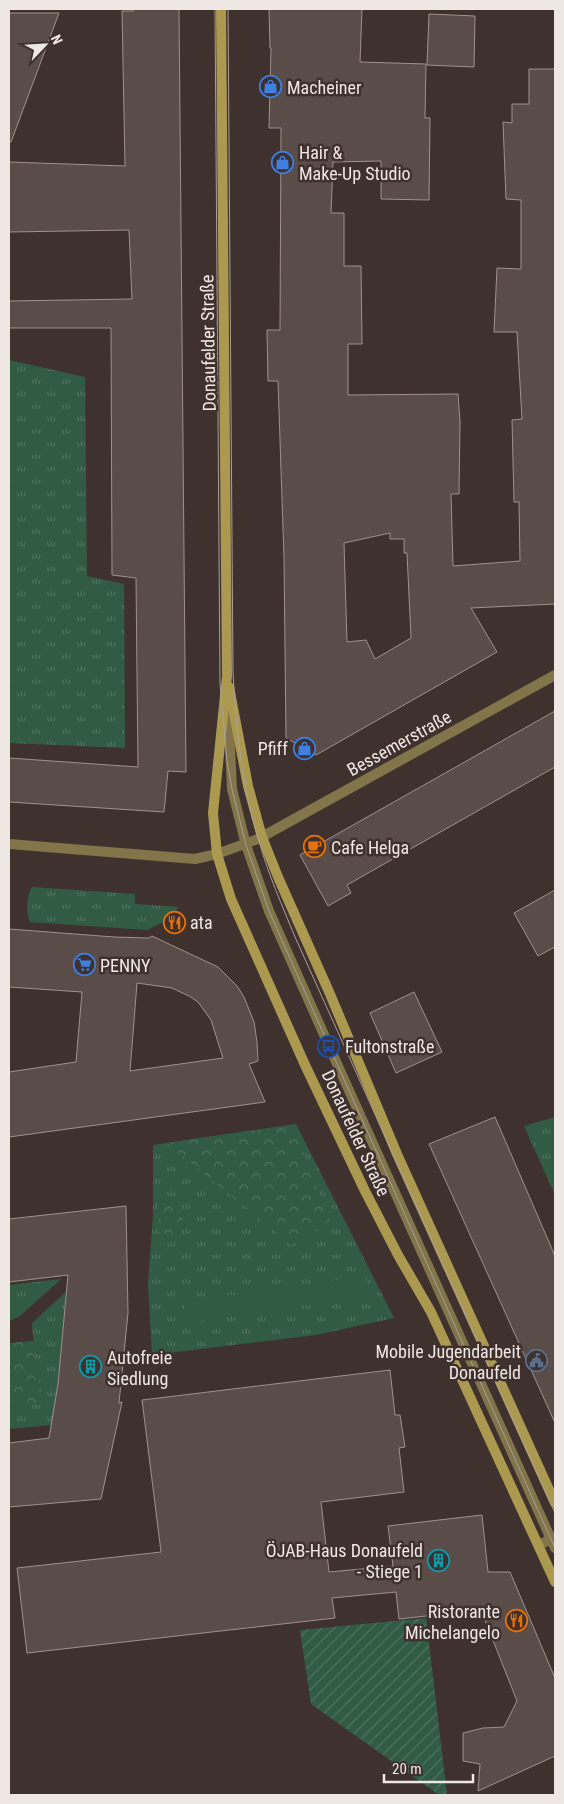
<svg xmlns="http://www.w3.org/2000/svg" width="564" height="1804" font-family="'Roboto Condensed',sans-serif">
  <defs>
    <pattern id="grass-tufts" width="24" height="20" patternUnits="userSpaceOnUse" patternTransform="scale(1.25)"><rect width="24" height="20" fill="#325b43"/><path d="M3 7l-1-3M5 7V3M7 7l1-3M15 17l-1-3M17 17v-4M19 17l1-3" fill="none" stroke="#50735e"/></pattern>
    <pattern id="park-crowns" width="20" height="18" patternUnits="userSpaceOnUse" patternTransform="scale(1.25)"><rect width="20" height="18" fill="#325b43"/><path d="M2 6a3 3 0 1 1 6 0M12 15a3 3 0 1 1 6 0" fill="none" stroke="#50735e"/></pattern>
    <pattern id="garden-furrows" width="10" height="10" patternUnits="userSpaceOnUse" patternTransform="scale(1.25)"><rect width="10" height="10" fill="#325b43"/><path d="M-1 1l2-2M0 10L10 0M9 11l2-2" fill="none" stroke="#50735e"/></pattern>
  </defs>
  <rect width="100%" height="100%" fill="#3f322e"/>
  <g fill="url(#grass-tufts)">
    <path d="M9,360L85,377L87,576L124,584L125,748L9,743Z"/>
    <path d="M32,887L135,894V904L179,907L167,920L147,930L30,922C26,913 26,896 32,887Z"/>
    <path d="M555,1117V1195L524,1126Z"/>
    <path d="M296,1124L394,1318L316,1335L152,1355L148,1284L153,1215V1145Z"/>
    <path d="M61,1279L20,1316L9,1321V1285Z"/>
    <path d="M66,1292L58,1384L51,1425L9,1429V1364H35L32,1323Z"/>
  </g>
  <g fill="url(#park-crowns)">
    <path d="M293,1125L331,1223L291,1245L166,1143Z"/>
    <path d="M158,1204L188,1211L165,1248L160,1245Z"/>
    <path d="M34,1341L35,1365L44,1402L9,1410V1343Z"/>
  </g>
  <path fill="url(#garden-furrows)" d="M426,1618L447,1795H439L311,1704L300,1630Z"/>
  <path fill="#325b43" d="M364,1276L373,1295L186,1323L184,1302Z"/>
  <g fill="#5a4c48" stroke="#a0918c" fill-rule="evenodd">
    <path d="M133,9H179L186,772L168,771L164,812L9,802V758L138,767L136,578L112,575L111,328H9V301L132,299L129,230L9,232V162L125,166L122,11H133Z"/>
    <path d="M269,9H362L360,62L426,64L425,118H430L429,200L381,199V161L333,162L331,213H344V266H361L362,344H348V395L458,394L460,422L459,494H451L453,566L520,561L519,502H514L512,420L522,419L517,332H494L497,268L521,269V200L506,199L503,122L512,123V104H529V69H555V604L471,608L497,652L316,755L286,738L284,558L278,381H268L267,330H280L281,128H269L271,48H270ZM390,533V539H404V553H407L411,638L375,659L366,640L347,642L344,543Z"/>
    <path d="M9,13H59L11,142H9Z"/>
    <path d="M429,14L475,16L474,67L427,65Z"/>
    <path d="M555,711V767L347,885L351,893L328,906L300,855Z"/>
    <path d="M555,890V947L538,956L514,913Z"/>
    <path d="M9,929L114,937L149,938L152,936L218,967L237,986L244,997L254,1022L257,1042L258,1061L249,1064L265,1102L9,1137V1072L76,1062L82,992L9,987ZM137,983L172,988L189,996L198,1002L211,1020L223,1058L130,1071Z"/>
    <path d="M414,992L442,1052L396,1073L370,1013Z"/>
    <path d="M495,1117L555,1256V1423L429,1144Z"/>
    <path d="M126,1206L128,1313L119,1403L122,1402L101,1499L9,1507V1443L49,1438L58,1384L68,1275L9,1282V1219Z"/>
    <path d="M390,1370L395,1415H400L405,1447L399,1448L404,1492L321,1502L329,1572L393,1566L388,1526L482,1515L488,1572H510L555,1678V1756L478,1791L480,1764L463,1761V1733L483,1728L504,1727L517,1701L481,1610L399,1619L396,1592L332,1598L335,1618L27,1653L17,1568L161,1552L142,1400Z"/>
  </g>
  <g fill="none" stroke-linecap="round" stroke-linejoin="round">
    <path stroke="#817549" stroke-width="10" d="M228,704L232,789L246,845L269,911L329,1046L555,1548"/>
    <g stroke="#817549" stroke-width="10">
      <path d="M258,839L555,675"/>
      <path d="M539,1545L555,1537"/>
    </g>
    <path stroke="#817549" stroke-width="10" d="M9,844L195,859L217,854L258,839"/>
    <g stroke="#ac9950" stroke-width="10">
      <path d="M221,9L227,676L213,813L217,854L231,899L305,1065L365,1191L398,1255L431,1312L555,1582"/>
      <path d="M229,687L248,786L262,837L278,877L330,994L397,1154L555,1503"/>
    </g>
    <g stroke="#a99f9c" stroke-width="1">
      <path d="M215,9L220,684L227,761L232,789L246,845L269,911L329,1046L555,1548"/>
      <path d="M228,9L233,672C236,729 242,786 259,841C268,874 282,905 295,937L555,1513"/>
    </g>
  </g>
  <defs>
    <symbol id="shop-ring" viewBox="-11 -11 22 22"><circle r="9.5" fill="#3f322e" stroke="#3f7fe0" stroke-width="1.5"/><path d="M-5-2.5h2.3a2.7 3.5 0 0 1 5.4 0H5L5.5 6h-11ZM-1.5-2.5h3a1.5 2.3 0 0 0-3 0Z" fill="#3f7fe0"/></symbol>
    <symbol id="cafe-ring" viewBox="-11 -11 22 22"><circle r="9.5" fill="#3f322e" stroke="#e8710a" stroke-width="1.5"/><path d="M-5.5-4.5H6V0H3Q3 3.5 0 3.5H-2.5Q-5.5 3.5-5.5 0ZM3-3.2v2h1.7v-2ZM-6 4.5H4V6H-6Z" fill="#e8710a"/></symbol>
    <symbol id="restaurant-ring" viewBox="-11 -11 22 22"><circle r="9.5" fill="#3f322e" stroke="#e8710a" stroke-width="1.5"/><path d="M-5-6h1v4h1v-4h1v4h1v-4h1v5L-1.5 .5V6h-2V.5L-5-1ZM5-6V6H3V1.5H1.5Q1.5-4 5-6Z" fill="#e8710a"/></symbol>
    <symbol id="supermarket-ring" viewBox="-11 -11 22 22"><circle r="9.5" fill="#3f322e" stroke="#3f7fe0" stroke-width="1.5"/><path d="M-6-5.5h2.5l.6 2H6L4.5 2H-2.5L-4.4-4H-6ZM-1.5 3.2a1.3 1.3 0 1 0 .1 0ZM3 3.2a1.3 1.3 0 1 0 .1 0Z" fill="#3f7fe0"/></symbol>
    <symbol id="bus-ring" viewBox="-11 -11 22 22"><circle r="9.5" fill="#3f322e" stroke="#1a4fb4" stroke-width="1.5"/><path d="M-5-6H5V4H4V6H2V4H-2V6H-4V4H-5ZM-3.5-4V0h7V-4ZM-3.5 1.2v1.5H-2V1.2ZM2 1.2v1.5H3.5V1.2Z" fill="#1a4fb4"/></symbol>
    <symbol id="civic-ring" viewBox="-11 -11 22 22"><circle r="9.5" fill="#3f322e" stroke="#5c6f8a" stroke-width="1.5"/><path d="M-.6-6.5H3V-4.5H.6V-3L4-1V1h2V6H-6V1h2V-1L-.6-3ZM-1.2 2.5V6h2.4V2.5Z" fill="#5c6f8a"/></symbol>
    <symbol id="building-ring" viewBox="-11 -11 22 22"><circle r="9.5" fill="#3f322e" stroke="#0f9aa8" stroke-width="1.5"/><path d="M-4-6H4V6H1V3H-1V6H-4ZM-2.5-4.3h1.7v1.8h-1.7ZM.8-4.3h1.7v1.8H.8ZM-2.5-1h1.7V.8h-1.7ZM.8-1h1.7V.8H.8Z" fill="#0f9aa8"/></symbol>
  </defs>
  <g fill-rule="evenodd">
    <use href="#shop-ring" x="258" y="74" width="25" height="25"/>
    <use href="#shop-ring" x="270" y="150" width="25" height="25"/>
    <use href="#shop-ring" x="292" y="736" width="25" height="25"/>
    <use href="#cafe-ring" x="302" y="834" width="25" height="25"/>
    <use href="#restaurant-ring" x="162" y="910" width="25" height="25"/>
    <use href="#supermarket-ring" x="72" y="952" width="25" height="25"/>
    <use href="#bus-ring" x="316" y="1034" width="25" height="25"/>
    <use href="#civic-ring" x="524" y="1348" width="25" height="25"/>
    <use href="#building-ring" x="78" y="1354" width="25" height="25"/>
    <use href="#building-ring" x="426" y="1548" width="25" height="25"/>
    <use href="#restaurant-ring" x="504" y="1608" width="25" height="25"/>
  </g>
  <g text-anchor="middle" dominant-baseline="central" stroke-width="5" stroke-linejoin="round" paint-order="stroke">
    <g font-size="18" fill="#efe7e4" stroke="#3f322e" text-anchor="start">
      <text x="287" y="87">Macheiner</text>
      <text x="299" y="152">Hair &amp;<tspan x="299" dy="21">Make-Up Studio</tspan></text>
      <text x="288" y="748" text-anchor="end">Pfiff</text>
      <text x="331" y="847">Cafe Helga</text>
      <text x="190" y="922">ata</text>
      <text x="100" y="965">PENNY</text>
      <text x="345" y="1046">Fultonstraße</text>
      <text x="521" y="1351" text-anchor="end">Mobile Jugendarbeit<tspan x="521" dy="21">Donaufeld</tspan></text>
      <text x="107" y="1357">Autofreie<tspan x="107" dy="21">Siedlung</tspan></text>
      <text x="423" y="1550" text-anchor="end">ÖJAB-Haus Donaufeld<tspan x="423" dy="21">- Stiege 1</tspan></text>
      <text x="500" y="1611" text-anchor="end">Ristorante<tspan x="500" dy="21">Michelangelo</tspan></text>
    </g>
    <g font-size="18" fill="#efe7e4" stroke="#3f322e">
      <text transform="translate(208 343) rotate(-91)">Donaufelder Straße</text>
      <text transform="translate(399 743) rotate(-29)">Bessemerstraße</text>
      <text transform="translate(356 1133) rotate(65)">Donaufelder Straße</text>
    </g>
  </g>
  <rect width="564" height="1804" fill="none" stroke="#efe7e4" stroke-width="20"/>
  <g transform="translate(45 45) rotate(65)" stroke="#3f322e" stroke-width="4" paint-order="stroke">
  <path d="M0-4L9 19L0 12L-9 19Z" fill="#efe7e4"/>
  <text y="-8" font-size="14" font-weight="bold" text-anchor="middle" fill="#efe7e4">N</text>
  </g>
  <path d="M384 1774v8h89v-8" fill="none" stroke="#efe7e4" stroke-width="2.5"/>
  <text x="392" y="1774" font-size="15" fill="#efe7e4" stroke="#3f322e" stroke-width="4" paint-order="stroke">20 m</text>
</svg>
